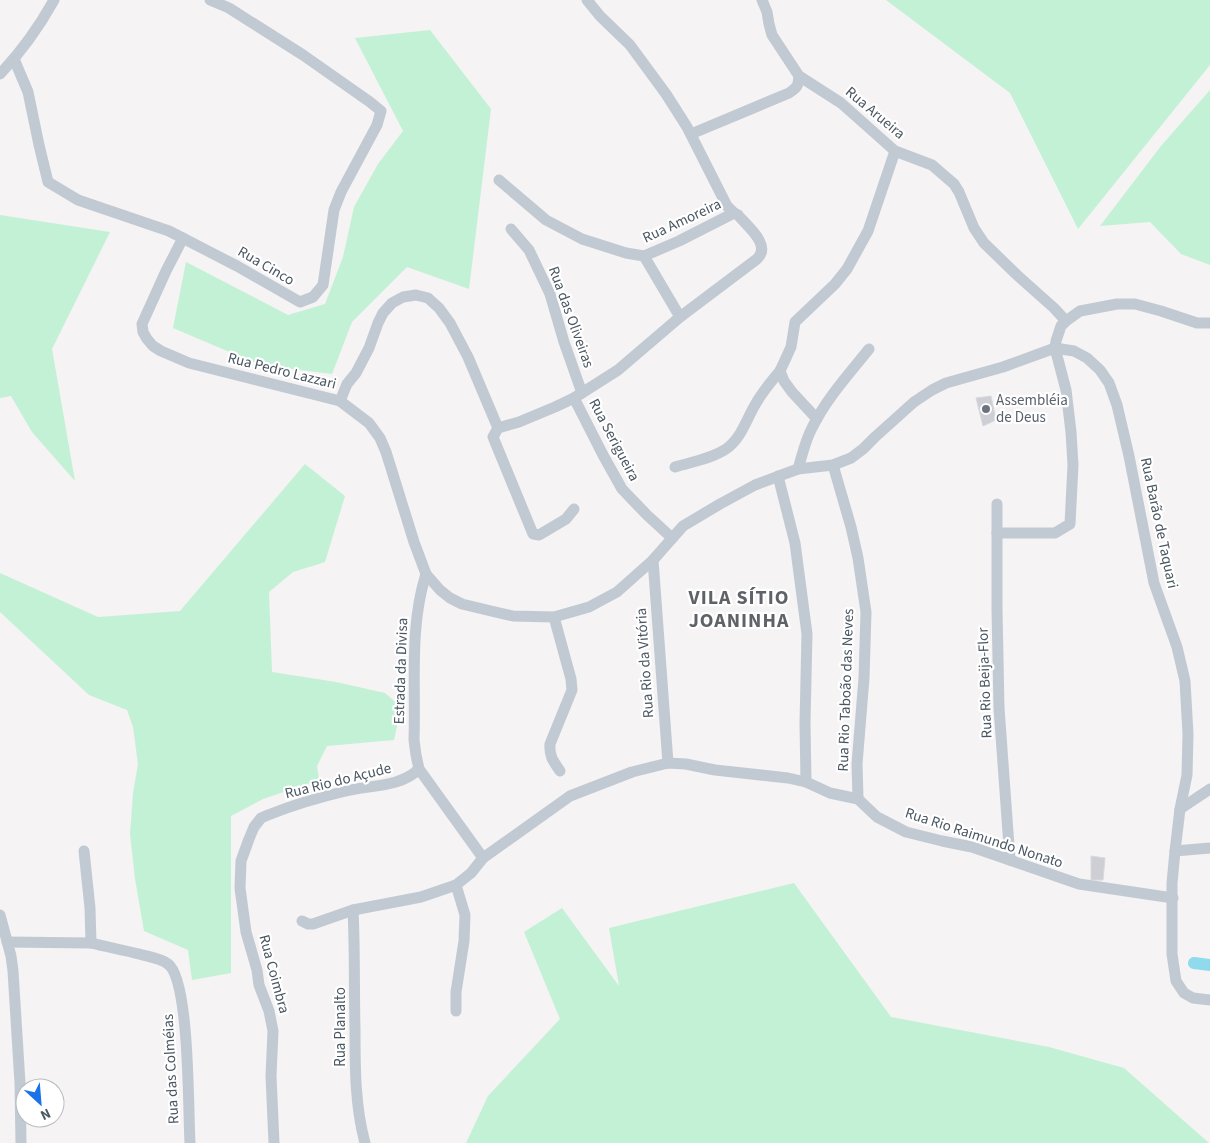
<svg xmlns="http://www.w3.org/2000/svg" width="1210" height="1143" font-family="'Source Sans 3',sans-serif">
  <rect width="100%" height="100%" fill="#f5f3f3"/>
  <g fill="#c3f1d5">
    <path d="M886,0H1210V65L1078,229L1010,93Z"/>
    <path d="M430,30L491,109L469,289L407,267L352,322L332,374L260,365L173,328L186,262L288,315L325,304L343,257L354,207L378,164L403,131L355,38Z"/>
    <path d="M1210,90V265L1181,254L1150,222L1100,226L1161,146Z"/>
    <path d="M0,215L110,232L52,349L75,481L32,432L11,396L0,398Z"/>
    <path d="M305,464L345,496L325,562L293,572L269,592L272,672L336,682L385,693L401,707L394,740L327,746L317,766L319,780L263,799L231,816V973L192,980L188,950L144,931L135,879L130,834L133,793L138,764L133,727L127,710L89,695L0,612V573L98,617L180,611Z"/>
    <path d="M794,883L891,1017L1049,1047L1124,1068L1209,1143H466L488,1096L560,1019L524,932L562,908L619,986L609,928Z"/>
  </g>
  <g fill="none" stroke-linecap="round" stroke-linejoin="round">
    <path stroke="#90daee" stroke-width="12" d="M1194,963L1210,965"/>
  </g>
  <g fill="#cdcfd5" stroke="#d7d9de">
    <path d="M991,396L996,420L983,426L976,398Z"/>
    <path d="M1091,856L1105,858L1103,880H1091Z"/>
  </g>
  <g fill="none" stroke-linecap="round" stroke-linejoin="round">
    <g stroke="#c1cad2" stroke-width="11">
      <path d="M762,0L767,12L769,24L772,35L799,76L841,103L895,151L932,165L954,184L959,192L974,228L984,243L1017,275L1054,308L1066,321"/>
      <path d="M14,59L28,92L39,145L48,182L78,200L169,231L237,266L300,302L313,297L323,285L334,210L341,192L377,125L381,111L370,102L303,55L229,8L210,0"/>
      <path d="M0,74C21,52 39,27 54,0"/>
      <path d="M691,134L789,93C798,87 798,86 799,76"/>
      <path d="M499,180L546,220L582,239L626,253L644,256L679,241L734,213"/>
      <path d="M511,229L529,250L550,294L564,342L582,393"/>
      <path d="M183,238L166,271L142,324L143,332L147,339L153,346L161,351L189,363L340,401L369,423L380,438L386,452L414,542L426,574L440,590L450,598L462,604L491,611L513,616L554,617L589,607L617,592L653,560L683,526L720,504L755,485L787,473L798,469L833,465L851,458L863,449L875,437L914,402L932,390L946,383L1003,367L1055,348"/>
      <path d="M644,256L680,317"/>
      <path d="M1055,348L1074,351L1087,358L1100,370L1109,383L1117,405L1129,456L1154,583L1177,647L1185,681L1188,734L1187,775L1180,809L1175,851L1172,883V954L1176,981L1184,993L1193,998L1210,1000"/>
      <path d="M574,398L603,455L622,489L647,515L672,538"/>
      <path d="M340,401L347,384L356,373L369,348L378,323L383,313L392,303L403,297L416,295L428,298L439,308L450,323L468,357L498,428"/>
      <path d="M817,419L792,392L784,381L780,371L791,347L795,322L835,284L847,269L868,231L895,151"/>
      <path d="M833,465L851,527L858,558L866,612L864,678L857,764L858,799"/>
      <path d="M675,467C691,462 711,459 726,449C741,439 746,420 755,405C762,392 771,382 780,371"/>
      <path d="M798,469C802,456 805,441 812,428C826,399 849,374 869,349"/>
      <path d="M778,476L795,543L807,634L805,723L806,782"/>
      <path d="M997,504V610L999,708L1010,860"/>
      <path d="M574,509L566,519L539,535L533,534L493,437L498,428L519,422L555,407L574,398L618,370L680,317L757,259C772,245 747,226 738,215L734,213L727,206L687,127L666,94L630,45L600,16L587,0"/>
      <path d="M997,533H1055L1070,524L1073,465L1071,432L1066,390L1055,348L1056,341L1061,326L1066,321L1080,311L1117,304H1135L1161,311L1197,323H1210"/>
      <path d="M653,560L668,763"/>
      <path d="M426,574C409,627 416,686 414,740L416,755L419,769L483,858"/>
      <path d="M554,617L571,679L572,690L550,744C549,757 554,762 560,771"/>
      <path d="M1180,809L1210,789"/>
      <path d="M84,851L90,908L91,943C107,947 123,950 139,954C149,957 160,958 168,964C190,980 188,1112 190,1143"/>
      <path d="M1175,851L1210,848"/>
      <path d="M456,885L465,915L464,941L456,992V1011"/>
      <path d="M353,910C355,950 354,989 355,1029C355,1068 355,1106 365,1143"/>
      <path d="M0,915L11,956L13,971L20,1083L21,1143"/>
      <path d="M302,921L308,924H313L353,910L421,897L456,885L471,873L483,858L570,796L632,772L668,763L686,764L715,770L788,778L806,782L830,793L858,799L877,817L906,832L942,841L972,847L1079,884L1173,898"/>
      <path d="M7,942L91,943"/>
      <path d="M274,1143L271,1076L273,1031L269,1011L259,985L257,970L246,932L240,888L241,861L249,839L254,827L261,818L268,815C293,805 320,797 346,791C371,785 401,787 419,769"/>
    </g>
  </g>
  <circle fill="#6b7280" stroke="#fff" stroke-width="2" cx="986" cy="409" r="5"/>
  <g text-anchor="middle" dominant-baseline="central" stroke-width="4.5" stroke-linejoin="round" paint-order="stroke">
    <g font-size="15" fill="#4a5661" stroke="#fff">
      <text transform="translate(875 113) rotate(40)">Rua Arueira</text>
      <text transform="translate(682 221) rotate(-25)">Rua Amoreira</text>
      <text transform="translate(266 266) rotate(30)">Rua Cinco</text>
      <text transform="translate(571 317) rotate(70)">Rua das Oliveiras</text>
      <text transform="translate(282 371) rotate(14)">Rua Pedro Lazzari</text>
      <text transform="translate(614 440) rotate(62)">Rua Serigueira</text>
      <text transform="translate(1159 523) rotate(78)">Rua Barão de Taquari</text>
      <text transform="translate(645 663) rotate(-94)">Rua Rio da Vitória</text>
      <text transform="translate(401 671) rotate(-88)">Estrada da Divisa</text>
      <text transform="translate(985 683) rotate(-92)">Rua Rio Beija-Flor</text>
      <text transform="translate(846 690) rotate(-88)">Rua Rio Taboão das Neves</text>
      <text transform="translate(338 781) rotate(-14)">Rua Rio do Açude</text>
      <text transform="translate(984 838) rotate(18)">Rua Rio Raimundo Nonato</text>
      <text transform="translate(274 974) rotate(75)">Rua Coimbra</text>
      <text transform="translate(340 1027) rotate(-90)">Rua Planalto</text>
      <text transform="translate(171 1069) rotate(-93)">Rua das Colméias</text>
    </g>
    <g font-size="15" fill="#5b616d" stroke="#fff" text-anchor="start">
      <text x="996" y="400">Assembléia<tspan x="996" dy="17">de Deus</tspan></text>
    </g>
    <g font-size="20" font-weight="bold" letter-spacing="1" fill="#5f6368" stroke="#fff">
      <text x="739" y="598">VILA SÍTIO<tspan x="739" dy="23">JOANINHA</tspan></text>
    </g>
  </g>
  <g transform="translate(40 1103) rotate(154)"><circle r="24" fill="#ffffff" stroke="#b7bbc0"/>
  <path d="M0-4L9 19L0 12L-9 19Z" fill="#1a73e8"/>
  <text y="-8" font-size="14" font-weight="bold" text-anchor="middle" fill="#4a5661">N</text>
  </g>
</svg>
